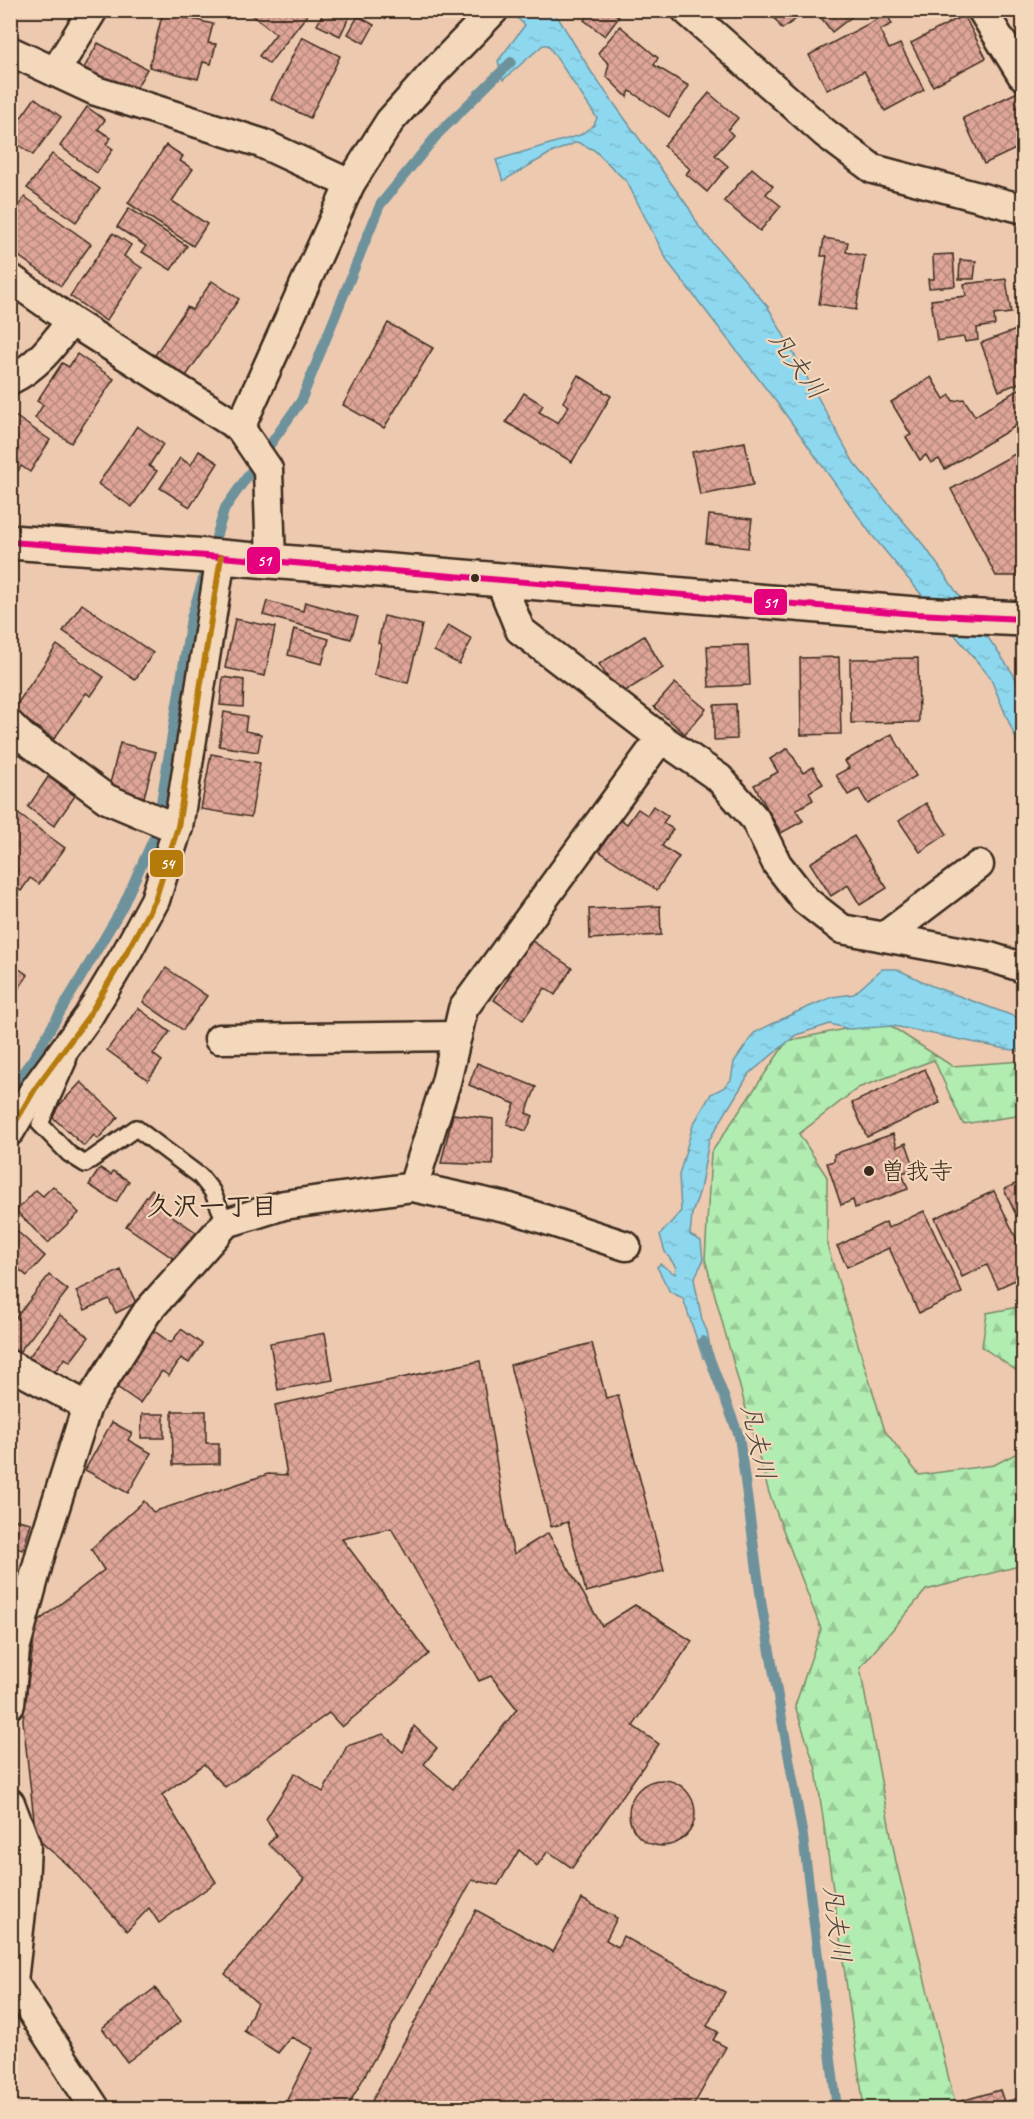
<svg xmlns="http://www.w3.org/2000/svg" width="1034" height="2119" font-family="Caveat,'Klee One',sans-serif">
  <defs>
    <pattern id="forest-firs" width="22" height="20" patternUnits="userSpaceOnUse" patternTransform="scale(1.5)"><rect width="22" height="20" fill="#b1ecb1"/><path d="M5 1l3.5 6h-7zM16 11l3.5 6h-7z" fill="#99cb98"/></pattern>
    <pattern id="water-ripples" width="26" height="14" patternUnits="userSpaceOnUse" patternTransform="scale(1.5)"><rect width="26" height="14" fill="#8ed8ef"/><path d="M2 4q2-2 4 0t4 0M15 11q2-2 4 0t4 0" fill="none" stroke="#7bbacc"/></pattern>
    <pattern id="building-cross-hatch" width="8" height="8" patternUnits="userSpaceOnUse" patternTransform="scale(1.5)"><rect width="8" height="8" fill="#dea598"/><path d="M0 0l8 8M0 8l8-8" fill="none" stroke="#b5877b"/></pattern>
  </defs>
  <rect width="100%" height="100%" fill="#edc9b0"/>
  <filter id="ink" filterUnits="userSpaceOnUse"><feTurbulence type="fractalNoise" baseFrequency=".0167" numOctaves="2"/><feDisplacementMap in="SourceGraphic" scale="12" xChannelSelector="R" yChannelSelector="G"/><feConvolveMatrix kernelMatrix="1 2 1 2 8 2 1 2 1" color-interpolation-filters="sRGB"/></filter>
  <g filter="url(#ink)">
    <g fill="url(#forest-firs)" stroke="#768b68" stroke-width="1.5">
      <path d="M883,1021L952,1066L1023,1061V1115L963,1124L934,1060L858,1088L799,1134L827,1177V1245L885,1431L919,1475L994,1465L1023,1450V1565L926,1590L860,1668L896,1862L956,2108H864L816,1769L795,1706L821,1629L769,1493L705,1259L711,1153L787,1041Z"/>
      <path d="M1023,1306H1024L1023,1375L982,1347L987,1313Z"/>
    </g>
    <g fill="url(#water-ripples)" stroke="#6d929b" stroke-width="1.5">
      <path d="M509,11H550L559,19L592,73L689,208L700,228L768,307L854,463L926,548L1014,675L1023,696V756L990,677L871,534L781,408L668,262L627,182L594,150L577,142L549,154L503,181L496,160L580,135L594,125L597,118L548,45H543L503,80L498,61L525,25Z"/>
      <path d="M882,969H897L932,986L1013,1016L1023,1018V1051L1006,1049L894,1026L849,1029L830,1024L796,1035L749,1074L709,1140L700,1190L692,1214L690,1235L701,1241L703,1261L694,1279L702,1320L707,1331L711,1352L703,1358L683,1298L670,1292L657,1267L660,1264L675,1274L676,1267L665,1252L660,1235L681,1211L679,1175L693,1125L711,1094L723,1088L731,1080L734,1062L754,1033L792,1014L832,997L854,994Z"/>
    </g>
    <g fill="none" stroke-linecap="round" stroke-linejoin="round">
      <g stroke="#6d929b" stroke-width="10">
        <path d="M10,1089L32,1060L122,908L156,833L191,618L225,508L301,401L380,205L438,134L511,62"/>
        <path d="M703,1341L739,1436L762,1607L803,1837L837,2108"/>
      </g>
    </g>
    <g fill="url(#building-cross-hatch)" stroke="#3b2a1e" stroke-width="1.5">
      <path d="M245,10H311L269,64L259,56L276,34Z"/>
      <path d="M325,10H346L351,13L340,36L317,25Z"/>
      <path d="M592,10H611L619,17L605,36L584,20Z"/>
      <path d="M769,10H807V11L782,29Z"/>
      <path d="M815,10H851L854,15L832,32Z"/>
      <path d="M163,12L213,24L208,43L216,44L211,64L203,62L198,79L149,67Z"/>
      <path d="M887,14L892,24L880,30L889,49L900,44L924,90L885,111L864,71L827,90L809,55Z"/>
      <path d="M964,15L986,58L933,86L911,43Z"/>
      <path d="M358,16L374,25L364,43L348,34Z"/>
      <path d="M620,26L658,58L654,65L689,86L669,117L630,91L627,97L606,76L609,64L598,53Z"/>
      <path d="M302,37L340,56L310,118L271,99Z"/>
      <path d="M98,43L147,69L133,94L84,68Z"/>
      <path d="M1024,89V145L984,164L963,118Z"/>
      <path d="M709,93L738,118L728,130L733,135L715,155L728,166L707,192L686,174L690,169L664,146Z"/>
      <path d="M35,98L61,117L33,155L10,139V133Z"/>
      <path d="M87,107L105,120L98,129L111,138L106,144L113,149L97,173L60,146Z"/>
      <path d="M166,145L183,156L180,161L193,169L172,201L207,224L193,246L128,203Z"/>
      <path d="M52,154L100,189L76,222L27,188Z"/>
      <path d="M752,168L773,186L766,194L781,206L760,231L724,201Z"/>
      <path d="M25,197L91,244L61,286L10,250V217Z"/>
      <path d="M129,208L187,246L171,270L142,252L146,246L117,227Z"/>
      <path d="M113,233L131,245L124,256L142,268L106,321L70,296Z"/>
      <path d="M824,238L848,242L846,252L865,256L856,310L819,304L827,256H821Z"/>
      <path d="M953,254L955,286L929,288L928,279H934L933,255Z"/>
      <path d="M960,260L976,261L974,279H959Z"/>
      <path d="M1006,279L1011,313L994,315L995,325L977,328L978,340L965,342L964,337L937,341L931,300L966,296L964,284Z"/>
      <path d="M212,281L239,299L186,376L155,355L187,307L192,310Z"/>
      <path d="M388,323L433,348L384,428L343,405Z"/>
      <path d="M1024,327V381L999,391L981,343Z"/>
      <path d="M77,354L114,379L71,443L35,418L43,405L37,401L62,363L69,367Z"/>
      <path d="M578,375L611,396L572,462L506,422L524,393L543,405L539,412L558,423L569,406L563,402Z"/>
      <path d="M931,377L944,399L950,395L953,401L964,399L975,416L1022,387L1024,421L945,469L939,459L931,463L926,455L920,460L906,437L911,435L891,402Z"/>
      <path d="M15,416L50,440L30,472L21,466L12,481L10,423Z"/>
      <path d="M137,426L163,444L149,466L157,471L132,507L98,484Z"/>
      <path d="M745,442L753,485L700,495L692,452Z"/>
      <path d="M1024,449V576H996L951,489Z"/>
      <path d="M199,451L218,463L190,507L160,488L180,458L191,465Z"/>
      <path d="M709,515L752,519L748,548L706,543Z"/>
      <path d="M267,601L303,611L305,602L358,617L351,639L263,615Z"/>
      <path d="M82,604L153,653L135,680L63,631Z"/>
      <path d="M384,616L422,625L408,683L374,675L381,644L378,643Z"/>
      <path d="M235,619L275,627L265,676L225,668Z"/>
      <path d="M448,625L472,639L459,664L434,651Z"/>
      <path d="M294,629L329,639L322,664L288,655Z"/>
      <path d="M644,636L663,668L619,695L599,664Z"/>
      <path d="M57,645L104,677L91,696L86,693L54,739L13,710Z"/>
      <path d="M748,645L750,685L709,687L707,646Z"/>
      <path d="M839,657L841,734L801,735L800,658Z"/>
      <path d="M918,658L919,722L851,723L850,659Z"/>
      <path d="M223,677L244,680L243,707L220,705Z"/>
      <path d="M675,683L706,709L685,734L654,707Z"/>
      <path d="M736,704L737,739L714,740V705Z"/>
      <path d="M224,712L247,716L245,731L261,734L258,752L219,746Z"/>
      <path d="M892,734L916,776L868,804L859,789L848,795L836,775L849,768L845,761Z"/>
      <path d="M120,743L156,752L144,797L109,788Z"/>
      <path d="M788,748L803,773L813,767L823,784L809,792L813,800L796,810L803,821L781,833L754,785L778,772L770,759Z"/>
      <path d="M211,754L260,763L251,817L201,809Z"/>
      <path d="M48,777L75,796L54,826L28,807Z"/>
      <path d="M926,803L947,834L920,852L899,821Z"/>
      <path d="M653,806L668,816L663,823L673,829L662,846L679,857L657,890L599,851L620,819L627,824L638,809L647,815Z"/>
      <path d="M10,808L65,848L39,884L30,878L21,891L10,884Z"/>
      <path d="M854,836L887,888L860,905L848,885L831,896L810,863Z"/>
      <path d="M660,906L661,935L590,939L589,909Z"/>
      <path d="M525,936L572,968L555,995L545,988L523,1020L494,1000L510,975L502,970Z"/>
      <path d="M10,963L28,975L11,1000L10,999Z"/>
      <path d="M166,968L207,996L183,1030L143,1002Z"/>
      <path d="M138,1008L170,1032L153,1054L162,1061L148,1080L107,1050Z"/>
      <path d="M477,1063L536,1087L526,1113L533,1116L526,1131L507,1124L515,1104L469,1085Z"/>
      <path d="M925,1069L940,1103L867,1137L852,1103Z"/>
      <path d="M81,1082L118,1117L98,1139L94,1135L84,1146L50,1115Z"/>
      <path d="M453,1114L493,1119V1165L441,1163Z"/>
      <path d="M893,1134L897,1147L906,1143L915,1169L902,1173L908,1189L855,1208L853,1200L841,1205L827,1163L834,1161V1154Z"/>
      <path d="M100,1168L111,1175L113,1171L129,1181L116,1202L89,1185Z"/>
      <path d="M1024,1180V1232L1004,1189Z"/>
      <path d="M53,1186L79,1213L48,1243L16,1211L36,1190L43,1196Z"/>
      <path d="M152,1189L162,1196L155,1204L197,1233L177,1261L126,1226Z"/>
      <path d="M994,1191L1024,1255V1276L998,1288L987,1265L962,1277L935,1218Z"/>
      <path d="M924,1211L962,1293L919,1313L889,1248L847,1267L837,1246L886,1222L888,1228Z"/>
      <path d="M10,1225L45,1256L27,1276L10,1262Z"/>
      <path d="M121,1270L136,1303L116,1313L109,1299L85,1310L76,1291Z"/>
      <path d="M49,1275L68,1290L17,1355L10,1350V1325Z"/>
      <path d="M60,1315L89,1337L70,1362L65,1358L52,1375L28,1358Z"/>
      <path d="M146,1325L171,1343L181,1329L202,1344L189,1363L181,1358L169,1376L162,1371L140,1403L114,1385Z"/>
      <path d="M325,1333L333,1380L278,1390L270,1343Z"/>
      <path d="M592,1343L606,1398L618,1395L664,1571L586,1592L568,1522L551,1527L510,1365Z"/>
      <path d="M480,1361L507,1527L514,1554L548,1533L602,1626L635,1605L692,1641L633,1726L659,1744L572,1868L548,1851L537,1866L519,1850L498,1885L472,1880L347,2108H283L313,2048L291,2037L278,2053L244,2031L257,2003L225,1974L304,1879L268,1844L276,1835L266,1819L295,1773L323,1792L347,1746L383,1734L403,1752L414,1726L437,1748L424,1764L453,1789L517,1709L491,1676L479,1681L391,1528L342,1539L429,1654L342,1727L329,1713L225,1787L204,1764L162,1795L216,1882L159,1923L149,1908L127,1931L68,1865L36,1838L23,1720L36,1623L104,1570L91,1549L144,1501L153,1512L268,1474L287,1475L275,1405Z"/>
      <path d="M172,1411H206V1443H219V1464L173,1465Z"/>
      <path d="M142,1414H164V1438H141Z"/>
      <path d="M112,1422L132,1433L128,1440L151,1453L128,1493L85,1470Z"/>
      <path d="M13,1519L31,1523L23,1550L10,1546V1526Z"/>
      <path d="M10,1556L17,1558L13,1576L10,1575Z"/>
      <circle cx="662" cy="1813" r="33"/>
      <path d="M582,1899L617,1918L606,1940L618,1947L623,1936L725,1992L707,2026L718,2032L713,2040L726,2047L692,2108H368L476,1910L553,1952Z"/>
      <path d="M155,1988L181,2021L127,2062L102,2028Z"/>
      <path d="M1000,2090L1004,2102L1024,2097V2108H956L954,2103Z"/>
    </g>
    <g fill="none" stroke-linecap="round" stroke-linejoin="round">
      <defs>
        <path id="lane" d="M66,1061L68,1062L40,1124L69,1154L85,1164L136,1128L200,1176L212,1191L226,1223"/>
        <g id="street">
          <path d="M686,10L825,133L873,169L1024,209"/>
          <path d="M982,10L1022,75"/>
          <path d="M10,51L96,91L261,143L350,184"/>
          <path d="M55,72L93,10"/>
          <path d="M10,278L71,321L240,428L268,469L271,562"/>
          <path d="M10,380C38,366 53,345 71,321"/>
          <path d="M240,428L350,184L390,121L434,72L494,10"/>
          <path d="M500,580L520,630L661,738"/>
          <path d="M10,725L21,736L107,799L164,823L178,827"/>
          <path d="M884,937L979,865"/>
          <path d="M219,1039L457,1036"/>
          <path d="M10,1131L35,1089L88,1017L127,952L155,900L178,827L221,557"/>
          <path d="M413,1187L510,1208L626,1246"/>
          <path d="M10,1365L87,1406"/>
          <path d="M10,1704L15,1649L43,1545L87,1406L147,1312L226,1223L284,1205L413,1187L446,1082L463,1009L661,738L719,778L755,819L777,864L805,900L842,929L990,957L1024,968"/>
          <path d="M10,1803L26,1845L24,1886L13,1981"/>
          <path d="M10,1978L95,2108"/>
        </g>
        <path id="secondary" d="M10,542L221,557L916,614L1024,619"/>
      </defs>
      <use href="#lane" stroke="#3b2a1e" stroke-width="20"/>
      <use href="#street" stroke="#3b2a1e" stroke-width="33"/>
      <use href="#secondary" stroke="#3b2a1e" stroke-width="38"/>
      <use href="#lane" stroke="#f4d8bb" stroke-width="15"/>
      <use href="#street" stroke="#f4d8bb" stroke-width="28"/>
      <use href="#secondary" stroke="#f4d8bb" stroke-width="33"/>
      <defs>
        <path id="bus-1" d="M10,542L221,557L916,614L1024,619"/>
        <path id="bus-2" d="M10,1131L35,1089L88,1017L127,952L155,900L178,827L221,557"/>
      </defs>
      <use href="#bus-1" stroke="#f4d8bb" stroke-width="10"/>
      <use href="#bus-2" stroke="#f4d8bb" stroke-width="10"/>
      <use href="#bus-1" stroke="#e5007d" stroke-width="6"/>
      <use href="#bus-2" stroke="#b57b0a" stroke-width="6"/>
    </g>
  </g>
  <g fill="#3b2a1e" stroke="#f4d8bb" stroke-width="2">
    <circle cx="475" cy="578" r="5"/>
    <circle cx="869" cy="1171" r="6"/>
  </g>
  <g text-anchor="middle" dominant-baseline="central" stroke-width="4.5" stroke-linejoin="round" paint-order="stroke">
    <g font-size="24" fill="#3b2a1e" stroke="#f4d8bb" text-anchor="start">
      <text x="881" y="1171">曽我寺</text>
    </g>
    <g font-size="26" font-style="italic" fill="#47443d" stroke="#f4d8bb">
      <text transform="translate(798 365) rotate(54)">凡夫川</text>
      <text transform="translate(758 1442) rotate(77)">凡夫川</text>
      <text transform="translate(837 1924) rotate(83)">凡夫川</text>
    </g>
    <g font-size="26" font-weight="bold" fill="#3b2a1e" stroke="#f4d8bb">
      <text x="212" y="1206">久沢一丁目</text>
    </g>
  </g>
  <g stroke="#f4d8bb" stroke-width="2">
    <rect x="246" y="546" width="35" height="29" rx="6" fill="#e5007d"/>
    <rect x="753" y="588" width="35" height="28" rx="6" fill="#e5007d"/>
    <rect x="149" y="849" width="35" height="29" rx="6" fill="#b57b0a"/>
  </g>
  <g font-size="16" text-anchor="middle" font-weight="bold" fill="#fff">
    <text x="264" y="566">51</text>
    <text x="770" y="608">51</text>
    <text x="167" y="869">54</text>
  </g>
  <rect width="1034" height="2119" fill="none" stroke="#f4d8bb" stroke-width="36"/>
  <rect x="18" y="18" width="998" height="2083" fill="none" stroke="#3b2a1e" stroke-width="2" filter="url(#ink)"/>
</svg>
